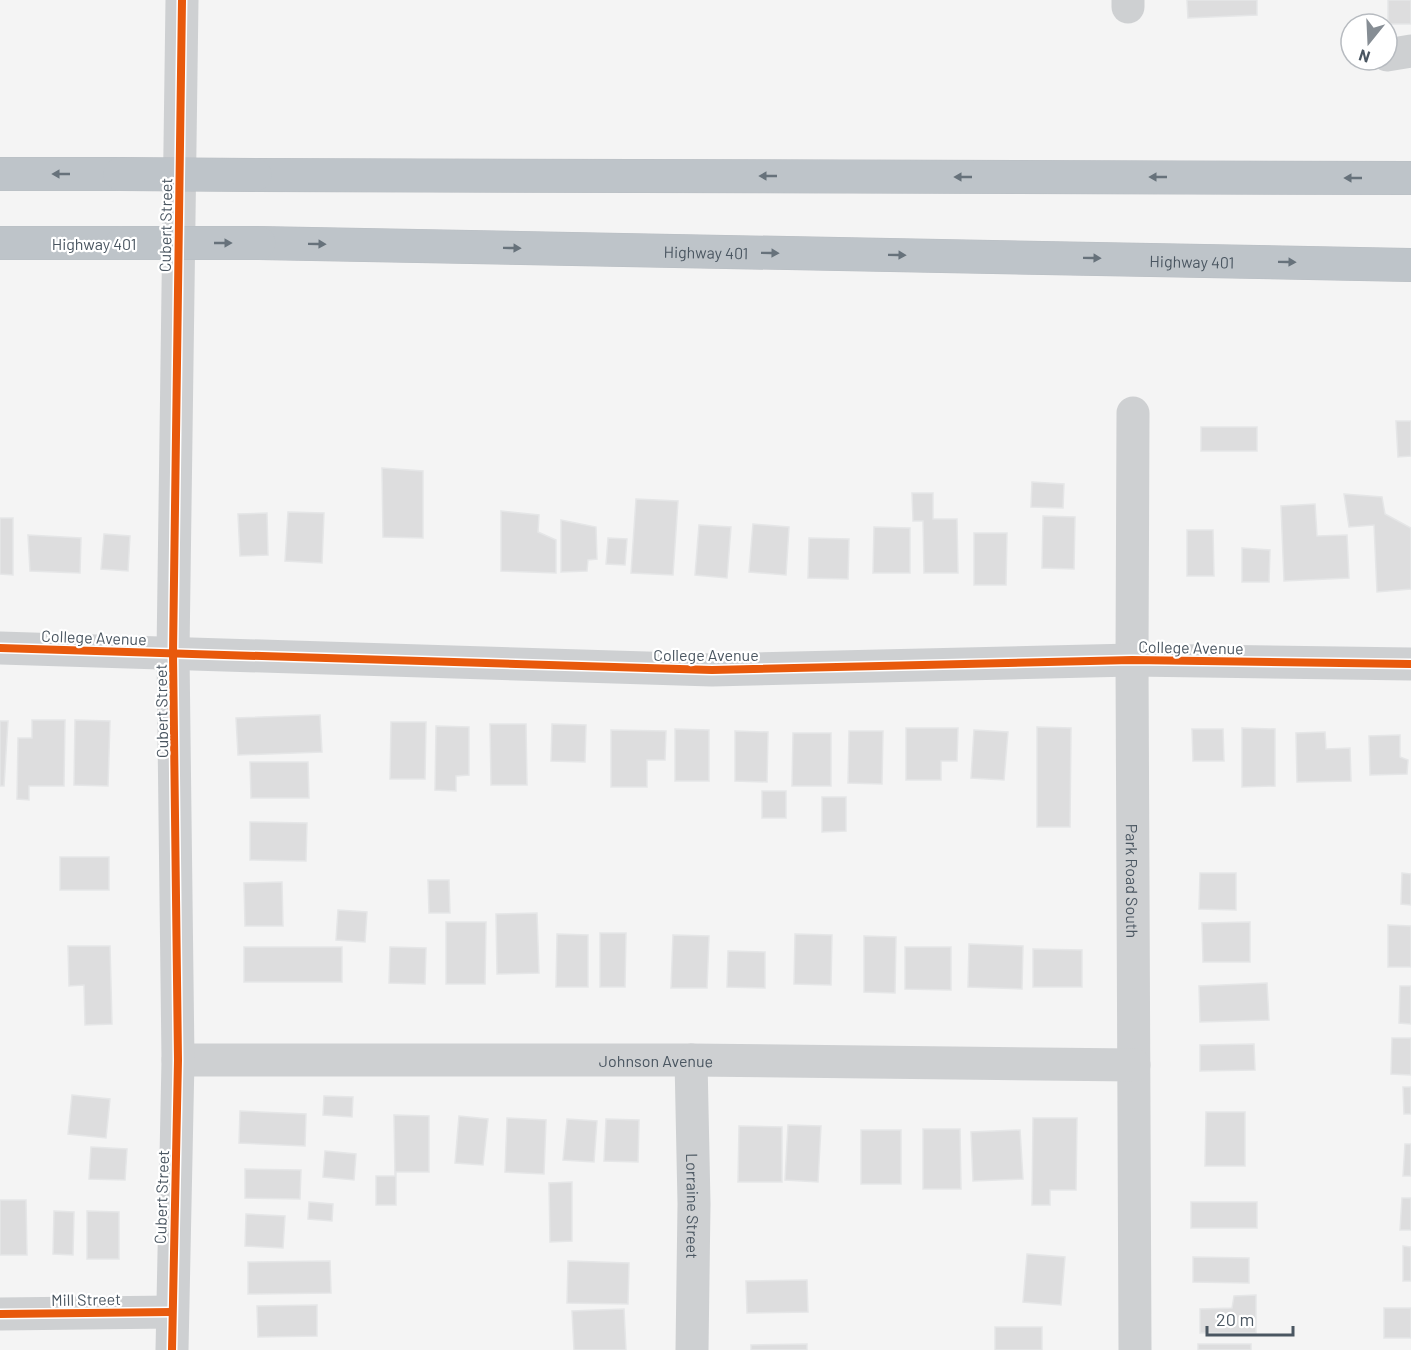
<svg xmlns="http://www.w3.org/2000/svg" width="1411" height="1350" font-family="Barlow,sans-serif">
  <rect width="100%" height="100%" fill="#f4f4f4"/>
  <g fill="#ddddde" stroke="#e5e6e7" stroke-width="1.5">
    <path d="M1187,0H1257V15L1188,18Z"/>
    <rect x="1388" y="0" width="23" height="24"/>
    <path d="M1396,421H1411V456L1398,457Z"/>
    <rect x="1201" y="427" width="56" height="24"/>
    <path d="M382,468L423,471V538L383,537Z"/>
    <path d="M1032,482L1064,484L1063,508L1031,507Z"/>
    <path d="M912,493H933V519H957L958,573H924L923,521H913Z"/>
    <path d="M1344,494L1382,497L1385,514L1411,528V589L1377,592L1374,525L1349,527Z"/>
    <path d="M636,499L678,501L673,575L631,573Z"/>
    <path d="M1315,504L1317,536L1347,535L1349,578L1284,581L1281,506Z"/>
    <path d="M501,511L539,515L538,532L556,540V573L501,571Z"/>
    <path d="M288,512L324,513L322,563L285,561Z"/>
    <path d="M267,513L268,555L240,556L238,514Z"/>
    <path d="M1043,516L1075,517L1074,569L1042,568Z"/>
    <path d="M0,518H13V575L0,574Z"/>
    <path d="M561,520L596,527L597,559L588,560L587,571L561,572Z"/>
    <path d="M753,524L789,527L786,575L749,572Z"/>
    <path d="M699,525L731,527L727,578L695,575Z"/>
    <path d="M874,527L910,528V573H873Z"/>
    <path d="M1187,530H1213L1214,576H1187Z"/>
    <path d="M974,533H1007L1006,585H974Z"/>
    <path d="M104,534L130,536L128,571L101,569Z"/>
    <path d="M28,535L81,538L80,573L30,571Z"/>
    <path d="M608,538L627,539L625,565L606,564Z"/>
    <path d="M809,538L849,539L848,579L808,578Z"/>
    <path d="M1242,548L1270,550L1269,582H1242Z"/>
    <path d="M320,715L322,752L238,755L236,718Z"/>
    <path d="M32,720H65L64,786H29V800L17,799L18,738H32Z"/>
    <path d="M75,720L110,721L108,786L74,785Z"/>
    <path d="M0,721H8L4,786H0Z"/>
    <path d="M391,722H426L425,779H390Z"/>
    <path d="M490,724H526L527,785H491Z"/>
    <path d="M552,724L586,725L585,762L551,761Z"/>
    <path d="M436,726L469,727V775L456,776V791L435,790Z"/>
    <path d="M1037,727L1071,728L1070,827H1037Z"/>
    <path d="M906,728H958L957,761H941V780H906Z"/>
    <path d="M1242,728L1275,729V786L1242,787Z"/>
    <path d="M675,729L709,730V781H675Z"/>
    <path d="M1192,729H1223L1224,761H1193Z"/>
    <path d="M611,730L666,731L665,760H647V787H611Z"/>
    <path d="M974,730L1008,732L1004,780L971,778Z"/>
    <path d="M735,731L768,732L767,782L735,781Z"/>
    <path d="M849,731H883L882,784L848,783Z"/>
    <path d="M1325,732L1326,749L1350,748L1351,781L1297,782L1296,733Z"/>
    <path d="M793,733H831V786H792Z"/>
    <path d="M1400,735V757L1408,760L1407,774L1370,775L1369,736Z"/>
    <path d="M250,762H308L309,798H251Z"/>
    <rect x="762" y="791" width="24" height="27"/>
    <path d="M822,797H846V831L822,832Z"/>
    <path d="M250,822L307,823L306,861L250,860Z"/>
    <rect x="60" y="857" width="49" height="33"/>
    <path d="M1200,873H1236V910L1199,909Z"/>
    <path d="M1402,873L1411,874V905L1401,904Z"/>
    <path d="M428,880H449L450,913H429Z"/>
    <path d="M282,882L283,926H245L244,883Z"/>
    <path d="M338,910L367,912L365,942L336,940Z"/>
    <path d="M537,913L539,973L497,974L496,914Z"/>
    <path d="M446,922H486L485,984H446Z"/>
    <path d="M1250,922V962H1203L1202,923Z"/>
    <path d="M1388,925L1411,926V967H1388Z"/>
    <path d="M600,933H626L625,987H600Z"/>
    <path d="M557,934L588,935V987H556Z"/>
    <path d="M795,934L832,935L831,985L794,984Z"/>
    <path d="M673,935L709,936L707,988H671Z"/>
    <path d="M864,936L896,937L895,993L864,992Z"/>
    <path d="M969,944L1023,946L1022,989L968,987Z"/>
    <path d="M68,946H110L112,1024L85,1025L84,985L69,986Z"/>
    <rect x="244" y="947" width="98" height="35"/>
    <path d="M390,947L426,948L425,984L389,983Z"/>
    <path d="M905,947H951V990L905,989Z"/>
    <path d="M1033,949L1082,950V987H1033Z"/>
    <path d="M728,951L765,952V988L727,987Z"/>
    <path d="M1267,983L1269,1020L1200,1022L1199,986Z"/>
    <path d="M1400,986H1411V1024L1399,1023Z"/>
    <path d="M1392,1038H1411V1075L1391,1074Z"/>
    <path d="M1254,1044L1255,1070L1200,1071V1045Z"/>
    <path d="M1403,1087H1411V1114H1404Z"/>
    <path d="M72,1095L110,1099L106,1138L68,1134Z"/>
    <path d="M324,1096L353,1097L352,1117L323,1115Z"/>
    <path d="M240,1111L306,1114L305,1146L239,1143Z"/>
    <path d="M1206,1112H1245V1166H1205Z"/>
    <path d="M394,1115L429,1116V1172H396V1205H376V1176H395Z"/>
    <path d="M459,1116L488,1119L483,1165L455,1163Z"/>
    <path d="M507,1118L546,1120L544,1174L505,1172Z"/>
    <path d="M1033,1118H1077L1076,1190H1050V1205H1032Z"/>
    <path d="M567,1119L597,1121L594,1162L563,1160Z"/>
    <path d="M606,1119L639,1120L638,1162L604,1161Z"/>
    <path d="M788,1125L821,1126L818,1182L785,1180Z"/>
    <path d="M739,1126L782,1127V1182H738Z"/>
    <path d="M923,1129H960L961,1189H923Z"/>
    <rect x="861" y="1130" width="40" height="54"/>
    <path d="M1020,1130L1023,1179L973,1181L971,1132Z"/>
    <path d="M1405,1144H1411V1176H1403Z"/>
    <path d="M91,1147L127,1149L125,1180L89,1179Z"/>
    <path d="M325,1151L356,1154L354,1180L323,1177Z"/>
    <path d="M245,1169L301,1170L300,1199L245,1198Z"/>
    <path d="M572,1182V1241L550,1242L549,1183Z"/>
    <path d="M1402,1198H1411V1230H1400Z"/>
    <path d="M0,1200H26L27,1255H0Z"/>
    <path d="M309,1202L333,1204L332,1221L308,1219Z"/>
    <rect x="1191" y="1202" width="66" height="26"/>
    <path d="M54,1211L74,1212L73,1255L53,1254Z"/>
    <path d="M87,1211L119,1212V1259H87Z"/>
    <path d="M246,1214L285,1216L283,1248L245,1246Z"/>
    <path d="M1403,1246L1411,1247V1281H1403Z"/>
    <path d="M1027,1254L1065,1257L1061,1305L1023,1302Z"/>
    <path d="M1193,1257L1249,1258V1283L1193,1282Z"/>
    <path d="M330,1261L331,1293L248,1294V1262Z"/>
    <path d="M568,1261L629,1263L628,1304L567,1303Z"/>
    <path d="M807,1280L808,1312L747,1313L746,1281Z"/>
    <path d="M1256,1295V1333H1200V1309L1232,1308L1234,1296Z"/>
    <path d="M317,1305V1336L258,1337L257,1306Z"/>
    <rect x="1384" y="1308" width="27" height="30"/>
    <path d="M624,1309L626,1350H574L572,1311Z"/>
    <rect x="995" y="1327" width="47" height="23"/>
    <path d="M807,1344V1350H751V1345Z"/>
    <rect x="1198" y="1344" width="53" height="6"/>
  </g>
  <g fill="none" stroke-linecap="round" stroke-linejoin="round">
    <defs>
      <g id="highway">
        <path d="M0,174H120"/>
        <path d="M255,175L1411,178"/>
        <path d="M0,243H122"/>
        <path id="s4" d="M259,243L1411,265"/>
      </g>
    </defs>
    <use href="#highway" stroke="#b9bec3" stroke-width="34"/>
    <g stroke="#ced0d2" stroke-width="33">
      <path d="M1128,0V7"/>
      <path d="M1387,55L1411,51"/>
      <path id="s1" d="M1133,413L1132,660L1135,1350"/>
      <path d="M0,648L712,670L1132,660L1411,664"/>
      <path id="s2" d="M178,1060H691L1134,1065"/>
      <path id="s3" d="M691,1060L694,1204L692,1350"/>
      <path d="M0,1314L172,1312"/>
      <path d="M172,1350L178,1060L173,653L182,0"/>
    </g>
    <use href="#highway" stroke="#bec4c9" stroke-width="33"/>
    <defs>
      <g id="highway-bridge">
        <path d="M120,174L255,175"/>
        <path d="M122,243H259"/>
      </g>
    </defs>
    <use href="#highway-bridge" stroke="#b9bec3" stroke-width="34" stroke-linecap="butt"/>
    <use href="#highway-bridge" stroke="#bec4c9" stroke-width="33"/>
    <defs>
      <g id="cycleway">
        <path d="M0,648L712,670L1132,660L1411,664"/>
        <path d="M0,1314L172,1312"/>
        <path d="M172,1350L178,1060L173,653L182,0"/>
      </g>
    </defs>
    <use href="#cycleway" stroke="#fff" stroke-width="11"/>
    <use href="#cycleway" stroke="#e8590c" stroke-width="8"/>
  </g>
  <defs><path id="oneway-solid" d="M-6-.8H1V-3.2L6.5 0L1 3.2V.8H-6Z" transform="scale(1.5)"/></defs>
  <g fill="#67727b">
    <use href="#oneway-solid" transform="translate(61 174) rotate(-180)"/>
    <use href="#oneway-solid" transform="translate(768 176) rotate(-180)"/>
    <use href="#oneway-solid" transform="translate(963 177) rotate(-180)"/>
    <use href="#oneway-solid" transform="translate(1158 177) rotate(-180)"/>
    <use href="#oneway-solid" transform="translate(1353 178) rotate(180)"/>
    <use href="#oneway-solid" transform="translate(223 243)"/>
    <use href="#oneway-solid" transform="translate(317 244) rotate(1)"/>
    <use href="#oneway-solid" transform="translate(512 248) rotate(1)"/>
    <use href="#oneway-solid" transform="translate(770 253) rotate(1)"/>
    <use href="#oneway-solid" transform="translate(897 255) rotate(1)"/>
    <use href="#oneway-solid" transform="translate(1092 258) rotate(1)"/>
    <use href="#oneway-solid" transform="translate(1287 262) rotate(1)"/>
  </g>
  <g text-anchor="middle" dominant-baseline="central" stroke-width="4.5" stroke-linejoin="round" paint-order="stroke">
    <g font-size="16" fill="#4a5661" stroke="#fff">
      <text transform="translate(165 225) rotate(-89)">Cubert Street</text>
      <text x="94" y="243">Highway 401</text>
      <text stroke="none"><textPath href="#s4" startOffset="447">Highway 401</textPath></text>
      <text stroke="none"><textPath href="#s4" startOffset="933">Highway 401</textPath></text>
      <text transform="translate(94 637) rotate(2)">College Avenue</text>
      <text transform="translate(1191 647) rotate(1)">College Avenue</text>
      <text x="706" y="654">College Avenue</text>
      <text transform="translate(161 711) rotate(-91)">Cubert Street</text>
      <text stroke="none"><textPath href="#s1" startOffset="468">Park Road South</textPath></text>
      <text stroke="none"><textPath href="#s2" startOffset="478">Johnson Avenue</textPath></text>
      <text transform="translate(161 1197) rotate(-88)">Cubert Street</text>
      <text stroke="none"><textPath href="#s3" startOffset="146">Lorraine Street</textPath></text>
      <text transform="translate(86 1299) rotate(-1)">Mill Street</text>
    </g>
  </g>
  <g transform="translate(1369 42) rotate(198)"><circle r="28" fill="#ffffff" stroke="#b7bbc0" stroke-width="1.5"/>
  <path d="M0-4.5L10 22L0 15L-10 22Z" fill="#868d94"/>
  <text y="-9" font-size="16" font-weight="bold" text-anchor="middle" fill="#4a5661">N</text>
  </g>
  <path d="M1207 1326v9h86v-9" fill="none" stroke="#4a5661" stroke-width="3"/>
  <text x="1216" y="1326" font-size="18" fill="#4a5661" stroke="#ffffff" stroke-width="4.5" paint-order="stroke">20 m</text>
</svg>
